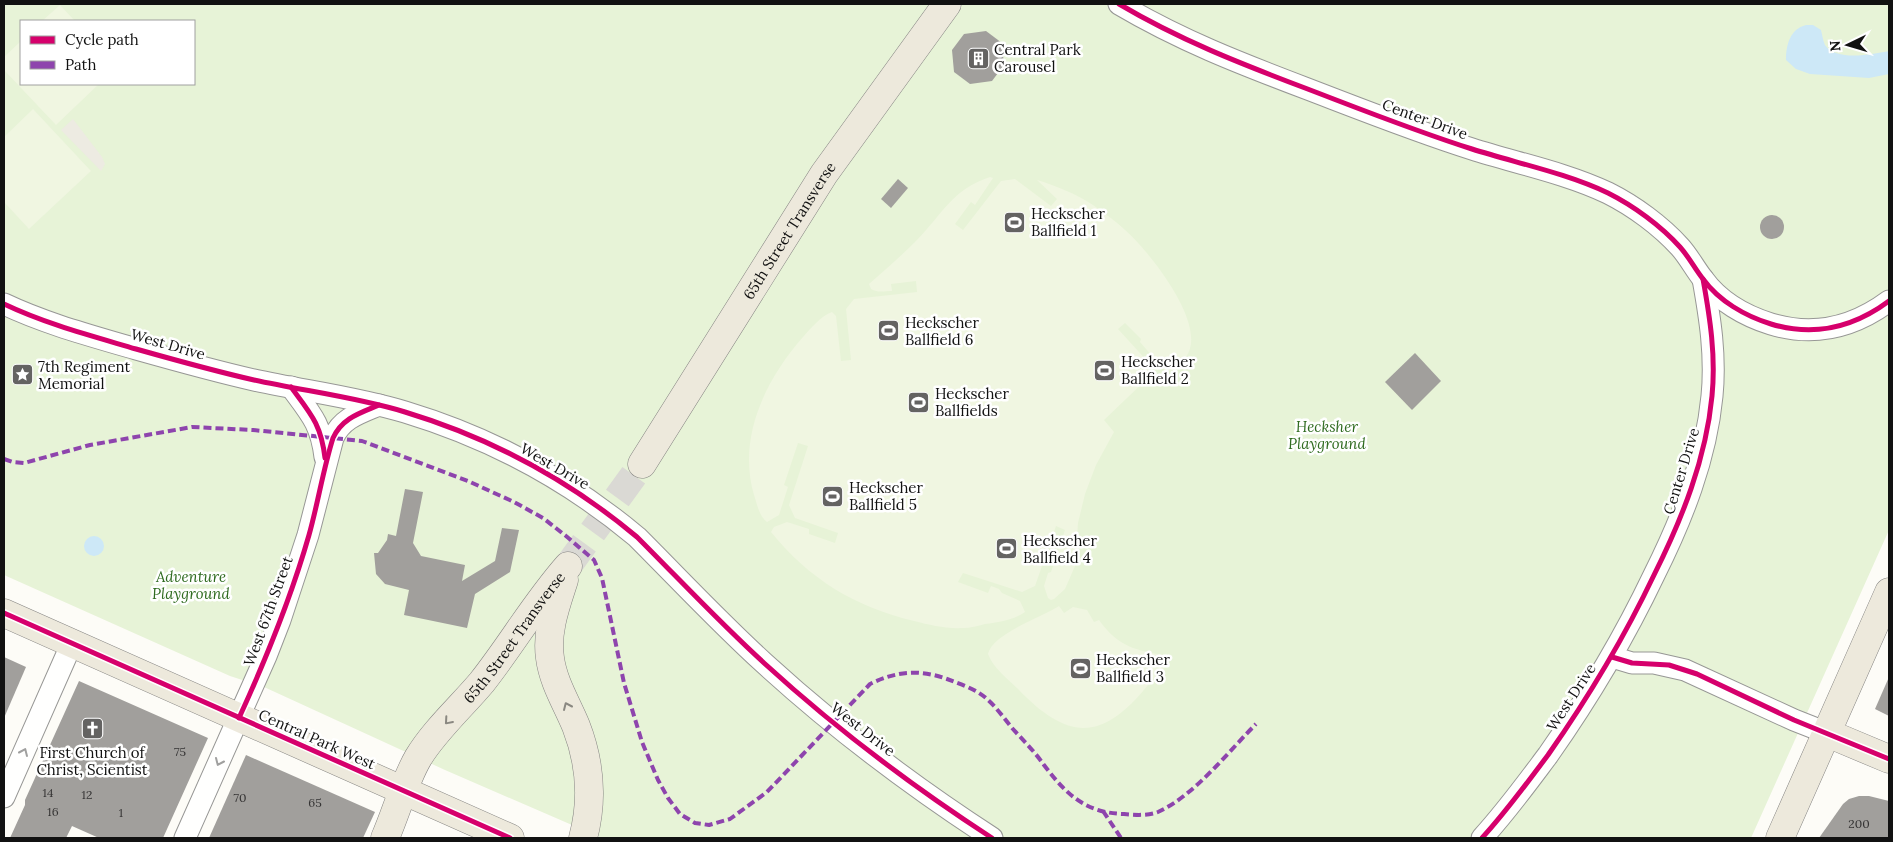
<svg xmlns="http://www.w3.org/2000/svg" width="1893" height="842" font-family="Lora,serif">
  <rect width="100%" height="100%" fill="#fdfcf7"/>
  <path fill="#e7f3d7" fill-rule="evenodd" d="M4,4H1889V530L1751,838H602L445,770L264,687L230,676L4,575ZM21,21H194V84H21Z"/>
  <g fill="#f0f6e1">
    <path d="M60,5L75,21H42Z"/>
    <path d="M21,41V84H99L56,125L4,70V57Z"/>
    <path d="M33,109L91,171L29,229L4,202V137Z"/>
    <path d="M990,177L993,178L975,205L971,202L955,224L963,230L1001,181L1015,179L1051,206L1057,199L1037,180C1057,186 1076,194 1093,205C1109,216 1126,229 1139,244C1159,266 1207,328 1186,357C1180,365 1176,372 1165,371L1140,342L1141,339L1125,323L1118,329L1149,363L1150,376L1104,420L1114,432L1096,465L1085,494L1078,523L1075,566L1065,589L1054,599L1051,600L1048,598L1044,586L1048,573L1051,572L1065,530L1056,526L1035,586L1022,592L963,573L958,582L988,593L991,586L999,589L1002,593L1020,601L1025,612C1013,620 1000,622 985,624C978,626 970,628 963,628C946,629 930,625 914,621C855,607 809,579 771,532L774,527L787,522L809,529V534L835,543L838,533L795,518L789,505L808,446L798,443L784,485L788,487L779,515L767,522C759,516 757,504 754,495C737,437 766,379 803,337C811,328 821,316 832,312L836,316L841,361L851,360L846,309L854,299L917,292L916,281L891,284L892,291C884,291 878,293 871,289L869,284C885,270 901,256 915,242C942,215 952,189 990,177Z"/>
    <path d="M1059,606L1064,613L1073,607L1087,610L1094,622L1099,620C1119,648 1136,650 1168,656L1170,659C1166,668 1154,677 1148,685C1102,742 1068,741 1018,689C1008,679 993,668 988,654C992,634 1042,617 1059,606Z"/>
  </g>
  <path fill="#edebe2" d="M73,119L102,157L105,164L101,171L61,130Z"/>
  <g fill="#cde8f7">
    <path d="M1806,25H1813L1821,30C1822,34 1823,41 1825,45C1836,62 1874,54 1889,51V74L1869,78L1810,74L1796,69L1786,60C1786,45 1790,29 1806,25Z"/>
    <circle cx="94" cy="546" r="10"/>
  </g>
  <g fill="#a19f9c">
    <path d="M986,31L1002,43L1004,65L992,81L970,84L954,72L952,50L964,34Z"/>
    <path d="M898,179L908,188L891,208L881,199Z"/>
    <circle cx="1772" cy="227" r="12"/>
    <path d="M1415,353L1441,381L1412,410L1385,382Z"/>
    <path d="M405,489L423,492L413,543L421,556L465,565L462,581L495,561L502,528L519,530L510,572L475,594L467,628L404,615L409,590L385,584L376,574L374,553H378L387,540L388,534L396,536Z"/>
    <path d="M4,657L26,667L4,718Z"/>
    <path d="M1889,677V716L1875,709Z"/>
    <path d="M79,681L208,738L163,838H99L72,826L66,838H10L25,805V800Z"/>
    <path d="M246,755L375,812L363,838H209Z"/>
    <path d="M1859,796H1869L1889,801V838H1819L1843,804L1849,799Z"/>
  </g>
  <g fill="none" stroke-linecap="round" stroke-linejoin="round">
    <path stroke="#dad9d4" stroke-width="28" stroke-dasharray="28 14" stroke-linecap="butt" d="M568,566L642,464"/>
    <defs>
      <g id="minor">
        <path d="M1119,4C1180,40 1239,63 1305,88C1360,109 1415,131 1472,149C1516,163 1566,173 1608,193C1634,206 1661,226 1680,247C1689,257 1695,269 1703,279C1719,301 1745,316 1771,324C1814,337 1854,327 1889,301"/>
        <path d="M4,304C46,324 92,336 136,349C175,360 214,371 254,380C304,391 356,397 405,412C491,438 569,480 637,537C679,579 720,623 764,663C834,727 912,786 992,838"/>
        <path d="M291,387C311,414 321,424 325,457"/>
        <path d="M1612,657L1632,663H1654L1685,670L1794,720L1827,733"/>
        <path d="M4,797L72,643"/>
        <path d="M185,838L266,656L280,620L308,535L333,438C342,418 360,413 379,405"/>
        <path d="M1482,838C1506,812 1527,783 1548,755C1588,698 1624,638 1654,575C1682,519 1706,459 1712,396C1716,356 1710,318 1703,279"/>
      </g>
      <g id="major">
        <path id="s1" d="M642,464L824,174L947,4"/>
        <path d="M564,580C556,605 546,631 550,658C553,682 567,704 576,726C590,762 593,801 583,838"/>
        <path d="M4,613L510,838"/>
        <path d="M1827,733L1889,759"/>
        <path id="s2" d="M385,838C396,813 405,780 418,758C434,731 462,706 482,682C512,644 536,602 568,566"/>
        <path d="M1780,838L1889,592"/>
      </g>
    </defs>
    <use href="#minor" stroke="#979795" stroke-width="23"/>
    <use href="#major" stroke="#858482" stroke-width="29"/>
    <use href="#minor" stroke="#fffffe" stroke-width="21"/>
    <use href="#major" stroke="#ede9dc" stroke-width="28"/>
    <g stroke="#8e44ad" stroke-width="4" stroke-dasharray="8 4" stroke-linecap="butt">
      <path d="M4,459L13,462L24,463L90,445L192,427L253,430L362,441L468,481L514,502L543,518L566,536L594,560L602,578L624,683L642,742L658,780L668,798L680,814L695,823L709,825L730,819L767,792L870,684C897,671 919,669 947,679C960,684 976,689 987,699C996,707 1004,718 1012,728C1023,740 1035,752 1044,765C1066,794 1085,813 1124,814C1134,815 1148,816 1158,812C1195,795 1227,753 1256,724"/>
      <path d="M1103,811L1121,838"/>
    </g>
    <defs>
      <g id="cycleway">
        <path d="M1119,4C1180,40 1239,63 1305,88C1360,109 1415,131 1472,149C1516,163 1566,173 1608,193C1634,206 1661,226 1680,247C1689,257 1695,269 1703,279C1719,301 1745,316 1771,324C1814,337 1854,327 1889,301"/>
        <path d="M4,304C46,324 92,336 136,349C175,360 214,371 254,380C304,391 356,397 405,412C491,438 569,480 637,537C679,579 720,623 764,663C834,727 912,786 992,838"/>
        <path d="M291,387C311,414 321,424 325,458"/>
        <path d="M4,613L510,838"/>
        <path d="M1612,657L1632,663L1669,665L1697,674L1794,720L1889,759"/>
        <path d="M239,718C266,659 291,598 309,535C318,503 323,470 333,438C342,418 360,413 379,405"/>
        <path d="M1482,838C1506,812 1527,783 1548,755C1588,698 1624,638 1654,575C1682,519 1706,459 1712,396C1716,356 1710,318 1703,279"/>
      </g>
    </defs>
    <use href="#cycleway" stroke="#fff" stroke-width="8"/>
    <use href="#cycleway" stroke="#d6006c" stroke-width="5"/>
  </g>
  <defs><path id="oneway-chevron" d="M-2-3.5L2.5 0L-2 3.5" fill="none" stroke-width="1.6" stroke-linecap="round" stroke-linejoin="round" transform="scale(1.25)"/></defs>
  <g stroke="#8a8881">
    <use href="#oneway-chevron" transform="translate(567 706) rotate(-114)"/>
    <use href="#oneway-chevron" transform="translate(448 721) rotate(131)"/>
  </g>
  <g stroke="#a0a09f">
    <use href="#oneway-chevron" transform="translate(24 752) rotate(-66)"/>
    <use href="#oneway-chevron" transform="translate(219 762) rotate(114)"/>
  </g>
  <defs>
    <symbol id="building-square" viewBox="-11 -11 22 22"><rect x="-9" y="-9" width="18" height="18" rx="4" fill="#646362" stroke="#fff"/><path d="M-4-6H4V6H1V3H-1V6H-4ZM-2.5-4.3h1.7v1.8h-1.7ZM.8-4.3h1.7v1.8H.8ZM-2.5-1h1.7V.8h-1.7ZM.8-1h1.7V.8H.8Z" fill="#fff"/></symbol>
    <symbol id="stadium-square" viewBox="-11 -11 22 22"><rect x="-9" y="-9" width="18" height="18" rx="4" fill="#646362" stroke="#fff"/><path d="M0-5a6.5 5 0 1 0 0 10a6.5 5 0 1 0 0-10ZM-3.5-1.8h7v3.6h-7Z" fill="#fff"/></symbol>
    <symbol id="sight-square" viewBox="-11 -11 22 22"><rect x="-9" y="-9" width="18" height="18" rx="4" fill="#646362" stroke="#fff"/><path d="M0-6L1.8-2.2L6-1.7L2.9 1.2L3.7 5.4L0 3.3L-3.7 5.4L-2.9 1.2L-6-1.7L-1.8-2.2Z" fill="#fff"/></symbol>
    <symbol id="church-square" viewBox="-11 -11 22 22"><rect x="-9" y="-9" width="18" height="18" rx="4" fill="#646362" stroke="#fff"/><path d="M-1.2-6h2.4v3.5h3.3v2.4h-3.3V6h-2.4V-.1h-3.3v-2.4h3.3Z" fill="#fff"/></symbol>
  </defs>
  <g fill-rule="evenodd">
    <use href="#building-square" x="966" y="46" width="25" height="25"/>
    <use href="#stadium-square" x="1002" y="210" width="25" height="25"/>
    <use href="#stadium-square" x="876" y="318" width="25" height="25"/>
    <use href="#stadium-square" x="1092" y="358" width="25" height="25"/>
    <use href="#sight-square" x="10" y="362" width="25" height="25"/>
    <use href="#stadium-square" x="906" y="390" width="25" height="25"/>
    <use href="#stadium-square" x="820" y="484" width="25" height="25"/>
    <use href="#stadium-square" x="994" y="536" width="25" height="25"/>
    <use href="#stadium-square" x="1068" y="656" width="25" height="25"/>
    <use href="#church-square" x="80" y="716" width="25" height="25"/>
  </g>
  <g text-anchor="middle" dominant-baseline="central" stroke-width="5" stroke-linejoin="round" paint-order="stroke">
    <g font-size="12" fill="#353434">
      <text x="180" y="751">75</text>
      <text x="48" y="792">14</text>
      <text x="87" y="794">12</text>
      <text x="240" y="797">70</text>
      <text x="315" y="802">65</text>
      <text x="53" y="811">16</text>
      <text x="121" y="812">1</text>
      <text x="1859" y="823">200</text>
    </g>
    <g font-size="15" fill="#111" stroke="#fff" text-anchor="start">
      <text x="994" y="49">Central Park<tspan x="994" dy="17">Carousel</tspan></text>
      <text x="1031" y="213">Heckscher<tspan x="1031" dy="17">Ballfield 1</tspan></text>
      <text x="905" y="322">Heckscher<tspan x="905" dy="17">Ballfield 6</tspan></text>
      <text x="1121" y="361">Heckscher<tspan x="1121" dy="17">Ballfield 2</tspan></text>
      <text x="38" y="366">7th Regiment<tspan x="38" dy="17">Memorial</tspan></text>
      <text x="935" y="393">Heckscher<tspan x="935" dy="17">Ballfields</tspan></text>
      <text x="849" y="487">Heckscher<tspan x="849" dy="17">Ballfield 5</tspan></text>
      <text x="1023" y="540">Heckscher<tspan x="1023" dy="17">Ballfield 4</tspan></text>
      <text x="1096" y="659">Heckscher<tspan x="1096" dy="17">Ballfield 3</tspan></text>
      <text x="92" y="752" text-anchor="middle">First Church of<tspan x="92" dy="17">Christ, Scientist</tspan></text>
    </g>
    <g font-size="15" fill="#111" stroke="#fff">
      <text transform="translate(1425 119) rotate(20)">Center Drive</text>
      <text stroke="none"><textPath href="#s1" startOffset="276">65th Street Transverse</textPath></text>
      <text transform="translate(168 344) rotate(16)">West Drive</text>
      <text transform="translate(555 466) rotate(30)">West Drive</text>
      <text transform="translate(1681 471) rotate(-73)">Center Drive</text>
      <text transform="translate(268 611) rotate(-70)">West 67th Street</text>
      <text stroke="none"><textPath href="#s2" startOffset="241">65th Street Transverse</textPath></text>
      <text transform="translate(1571 697) rotate(-57)">West Drive</text>
      <text transform="translate(863 729) rotate(38)">West Drive</text>
      <text transform="translate(317 739) rotate(24)">Central Park West</text>
    </g>
    <g font-size="15" font-style="italic" fill="#2f6b1f" stroke="#fff">
      <text x="1327" y="426">Hecksher<tspan x="1327" dy="17">Playground</tspan></text>
      <text x="191" y="576">Adventure<tspan x="191" dy="17">Playground</tspan></text>
    </g>
  </g>
  <rect width="1893" height="842" fill="none" stroke="#111111" stroke-width="10"/>
  <rect x="20" y="20" width="175" height="65" fill="#ffffff" stroke="#a0a0a0"/>
  <rect x="30" y="36" width="25" height="8" fill="#d6006c" stroke="#a0a0a0"/>
  <text x="65" y="45" font-size="15" fill="#111111">Cycle path</text>
  <rect x="30" y="61" width="25" height="8" fill="#8e44ad" stroke="#a0a0a0"/>
  <text x="65" y="70" font-size="15" fill="#111111">Path</text>
  <g transform="translate(1848 45) rotate(265)" stroke="#ffffff" stroke-width="4" paint-order="stroke">
  <path d="M0-4L9 19L0 12L-9 19Z" fill="#111111"/>
  <text y="-8" font-size="14" font-weight="bold" text-anchor="middle" fill="#111111">N</text>
  </g>
</svg>
